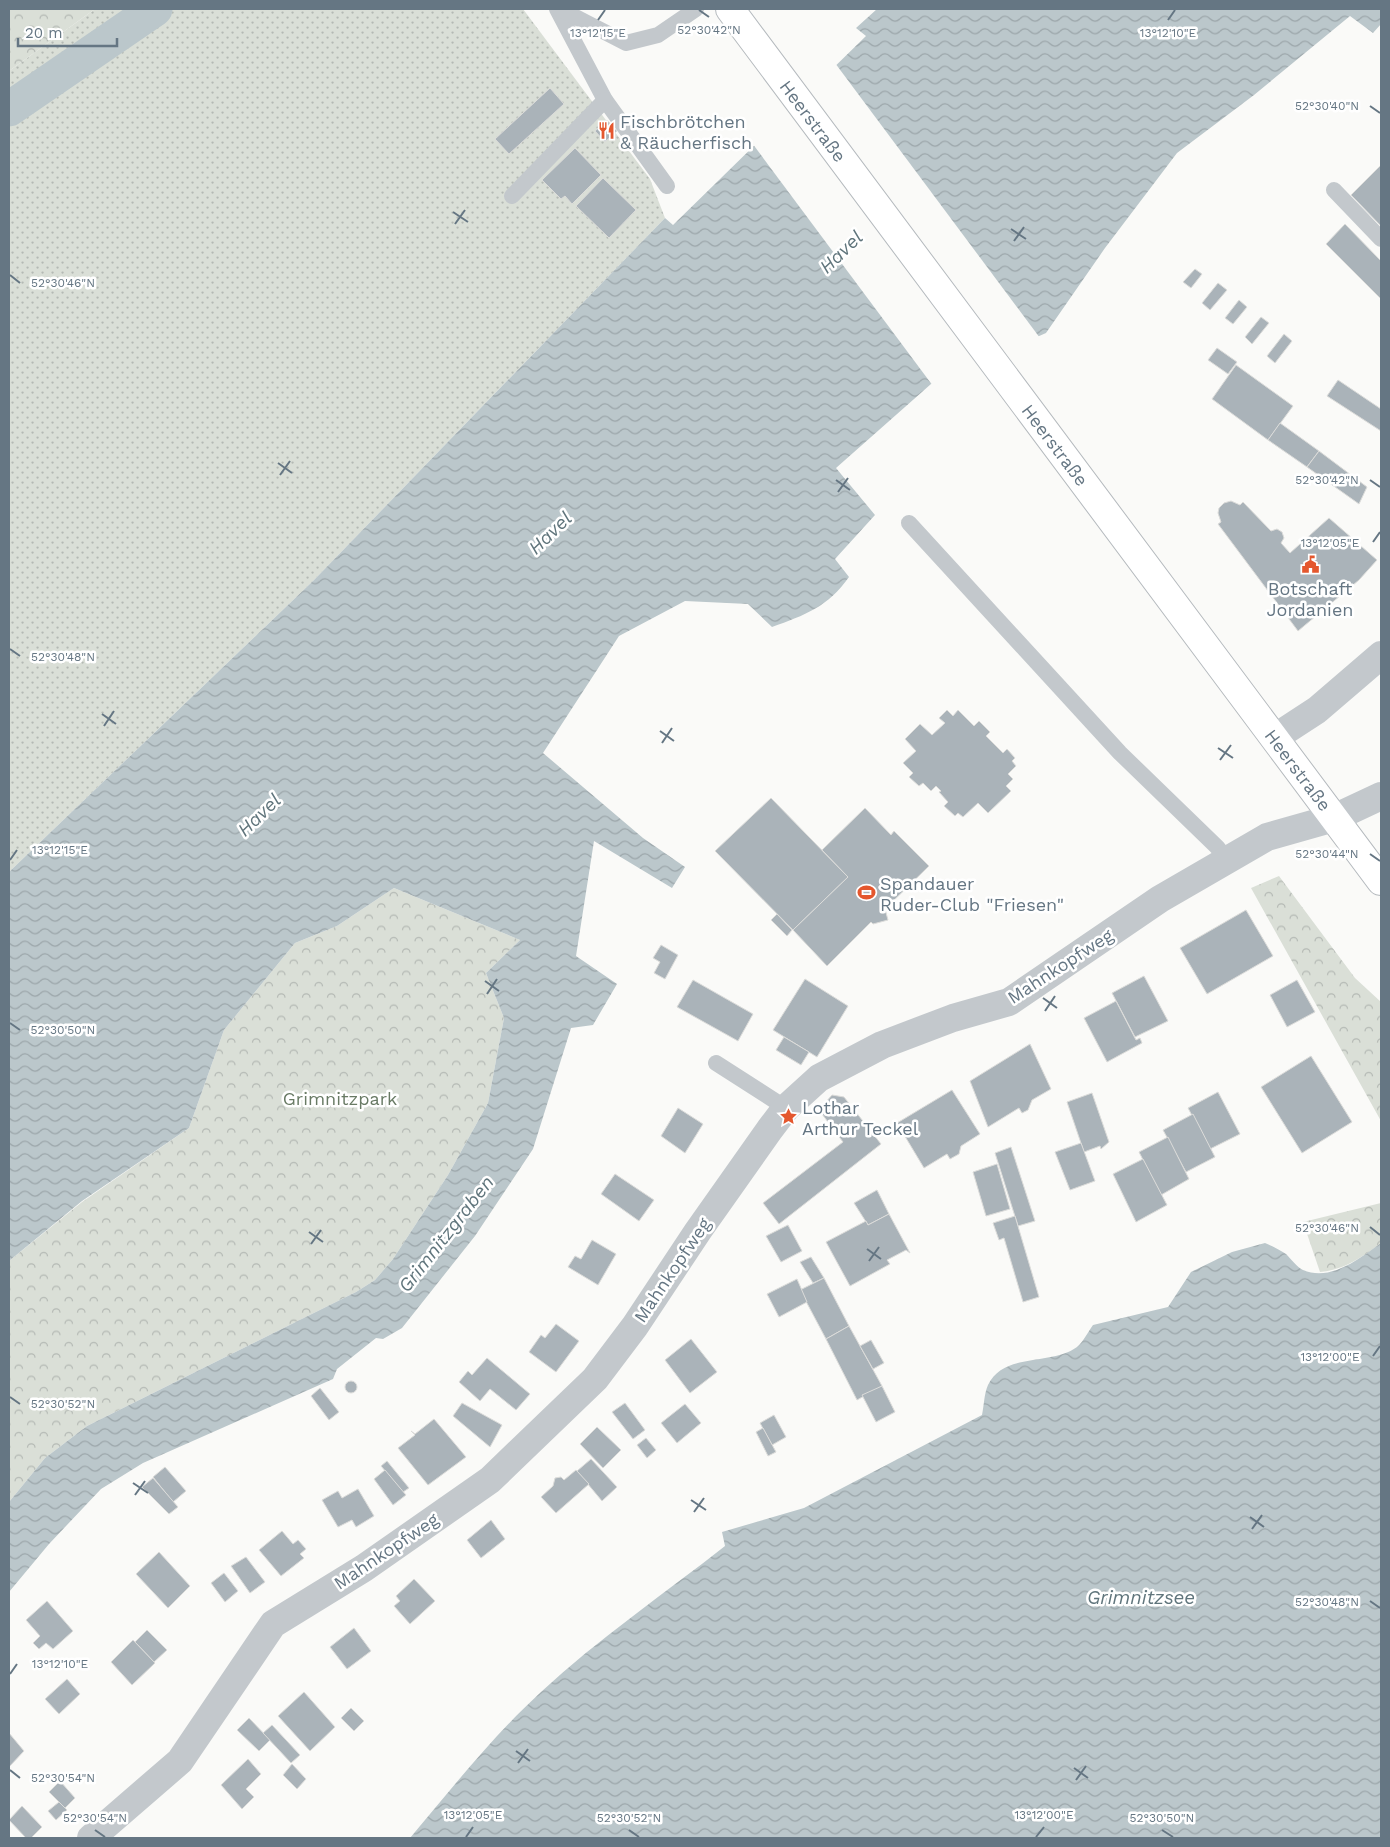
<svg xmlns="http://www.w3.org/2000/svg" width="1390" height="1847" font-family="'Work Sans',sans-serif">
  <defs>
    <pattern id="grass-dots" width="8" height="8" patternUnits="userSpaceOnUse" patternTransform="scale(1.25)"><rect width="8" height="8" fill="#dadfd7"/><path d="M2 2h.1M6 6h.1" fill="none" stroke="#b4b9b4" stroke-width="1.8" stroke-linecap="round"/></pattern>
    <pattern id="park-crowns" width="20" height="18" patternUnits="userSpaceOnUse" patternTransform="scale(1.25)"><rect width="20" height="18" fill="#dadfd7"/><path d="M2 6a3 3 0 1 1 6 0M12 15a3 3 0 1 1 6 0" fill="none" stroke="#b4b9b4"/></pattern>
    <pattern id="water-waves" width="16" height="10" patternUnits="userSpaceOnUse" patternTransform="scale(1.25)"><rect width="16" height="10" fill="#bbc7cb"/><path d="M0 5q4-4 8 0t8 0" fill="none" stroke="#9ca6aa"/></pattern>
  </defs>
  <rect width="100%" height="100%" fill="#fafaf8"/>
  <path fill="url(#grass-dots)" d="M95,9H523L650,179L665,218L314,580L9,872V71Z"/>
  <g fill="url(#park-crowns)">
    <path d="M9,9H95L9,71Z"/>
    <path d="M1279,876L1355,978L1381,1002V1121L1251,888Z"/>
    <path d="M394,888L520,940L486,973L504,1018L488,1103L448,1175L393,1259L375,1280L356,1292L87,1426L45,1458L9,1502V1261L82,1202L189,1128L224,1030L295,943L337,926Z"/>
    <path d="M1381,1203V1243C1362,1257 1344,1270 1320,1272L1303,1222Z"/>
  </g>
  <g fill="url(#water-waves)">
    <path d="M877,9H1381V24L1373,33L1350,16L1254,95L1177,153L1105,248L1046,333L931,384L836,468L875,515L835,559L849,577C828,607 805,615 772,627L748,604L685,601L619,636L543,753L643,838L685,867L672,888L594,841L576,956L617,984L593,1025L571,1028L533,1149L475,1236L402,1328L383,1339L376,1338L337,1369L333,1379L143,1463L101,1489L49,1544L9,1592V1502L45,1458L87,1426L356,1292L375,1280L393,1259L448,1175L488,1103L504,1018L486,973L520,940L394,888L337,926L295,943L224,1030L189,1128L82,1201L9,1261V872L314,580L665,218L673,225L866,36L856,28Z"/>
    <path d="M1265,1243C1272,1246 1280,1250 1286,1254C1291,1259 1297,1267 1303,1270C1331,1282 1360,1258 1381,1243V1838H410C452,1788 493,1736 541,1692C598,1639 664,1594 725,1546L722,1532L804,1508L982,1415C984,1406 984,1394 988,1385C1004,1352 1051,1366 1077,1347C1083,1342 1088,1332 1093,1325L1168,1307L1191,1272L1232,1252Z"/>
  </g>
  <path fill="#fafaf8" d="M835,63L1040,338L933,386L752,143Z"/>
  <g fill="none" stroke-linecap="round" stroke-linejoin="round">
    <path stroke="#bbc7cb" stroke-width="35" d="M9,109L155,9"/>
  </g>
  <g fill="#aab3b9" stroke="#dcdcda">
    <path d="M550,88L564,104L509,154L495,139Z"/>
    <path d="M607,120L617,131L605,142L595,131Z"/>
    <path d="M575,148L601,175L572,204L565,196L561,199L542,180Z"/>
    <path d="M1381,165V226L1351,195Z"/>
    <path d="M603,178L636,210L609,238L576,206Z"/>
    <path d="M1345,224L1381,261V299L1326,244Z"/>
    <path d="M1195,269L1202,274L1191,288L1183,282Z"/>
    <path d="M1218,283L1227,290L1210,310L1202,303Z"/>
    <path d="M1239,300L1247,307L1233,324L1225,318Z"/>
    <path d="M1261,317L1269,323L1252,344L1245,337Z"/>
    <path d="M1284,334L1292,341L1275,363L1267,356Z"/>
    <path d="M1217,348L1237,362L1228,374L1208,360Z"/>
    <path d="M1236,365L1293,406L1268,440L1212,399Z"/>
    <path d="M1338,380L1381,409V431L1327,396Z"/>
    <path d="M1280,423L1319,451L1307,467L1268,440Z"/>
    <path d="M1319,451L1367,487L1359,504L1307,467Z"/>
    <path d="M1231,501L1240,505L1243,502L1271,531L1277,529L1282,532L1284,538L1281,543L1290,553L1329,518L1377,560L1359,580L1298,631L1218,524L1221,522L1218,513L1219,508L1224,503Z"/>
    <path d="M947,710L953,716L958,710L974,726L979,721L990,732L986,736L1003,753L1007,749L1015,758L1012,761L1016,766L1008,774L1013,779L1006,786L1011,791L988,813L978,803L963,817L958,813L955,816L944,806L948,802L939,792L941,791L936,786L931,791L923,783L919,786L909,777L913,773L903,763L916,751L905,739L920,724L932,735L945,723L939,718Z"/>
    <path d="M771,798L848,877L793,930L715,851Z"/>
    <path d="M865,808L891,835L894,831L929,866L885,909L888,920L873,924L871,922L827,966L793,930L848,877L822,850Z"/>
    <path d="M1246,910L1273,956L1207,994L1180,948Z"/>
    <path d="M777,914L792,930L787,936L771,920Z"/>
    <path d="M661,945L678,955L665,979L654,973L660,962L653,958Z"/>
    <path d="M1144,976L1168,1021L1135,1037L1112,993Z"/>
    <path d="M805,979L848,1006L817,1057L773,1030Z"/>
    <path d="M693,980L753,1014L738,1041L677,1007Z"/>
    <path d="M1297,980L1315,1012L1287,1027L1270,995Z"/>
    <path d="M1116,1001L1136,1040L1140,1038L1142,1043L1107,1062L1084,1018Z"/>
    <path d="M784,1037L809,1052L801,1065L776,1050Z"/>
    <path d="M1030,1044L1051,1089L1032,1100L1028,1110L1022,1113L1019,1108L988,1127L970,1081Z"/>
    <path d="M1311,1056L1352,1122L1302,1153L1261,1087Z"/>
    <path d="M952,1090L980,1134L961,1146L959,1154L950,1159L947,1154L924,1168L897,1123Z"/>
    <path d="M1218,1092L1240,1134L1210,1149L1188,1108Z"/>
    <path d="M1092,1093L1109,1142L1101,1149L1100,1146L1084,1152L1067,1102Z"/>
    <path d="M832,1095L844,1097L881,1144L779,1224L763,1203L843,1142L819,1110Z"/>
    <path d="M678,1108L703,1124L685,1153L661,1136Z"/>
    <path d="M1193,1114L1215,1157L1186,1172L1163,1130Z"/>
    <path d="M1168,1137L1189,1179L1161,1195L1139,1152Z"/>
    <path d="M1081,1143L1095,1181L1070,1190L1055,1152Z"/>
    <path d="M1011,1147L1035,1221L1018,1226L995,1153Z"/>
    <path d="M1143,1159L1167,1205L1136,1222L1113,1174Z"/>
    <path d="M997,1164L1010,1209L986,1216L973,1172Z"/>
    <path d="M615,1174L654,1200L639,1221L601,1194Z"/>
    <path d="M877,1190L889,1214L868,1225L854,1203Z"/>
    <path d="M889,1214L910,1253L906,1250L887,1260L890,1264L850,1286L826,1242L866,1221L868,1225Z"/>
    <path d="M1015,1216L1039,1297L1023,1302L1004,1238L999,1240L993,1223Z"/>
    <path d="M788,1225L802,1251L781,1262L766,1236Z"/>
    <path d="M592,1240L616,1254L598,1285L568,1267L575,1256L581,1259Z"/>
    <path d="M811,1257L824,1278L813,1283L800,1262Z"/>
    <path d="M824,1278L849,1326L826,1339L800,1290Z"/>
    <path d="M797,1279L807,1302L779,1317L767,1294Z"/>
    <path d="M556,1324L579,1341L556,1372L529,1352L541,1335L545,1338Z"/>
    <path d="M849,1326L882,1386L857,1400L826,1339Z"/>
    <path d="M691,1339L717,1372L690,1393L665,1360Z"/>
    <path d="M871,1340L884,1363L873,1369L860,1346Z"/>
    <path d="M487,1358L530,1394L516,1410L490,1389L480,1401L459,1382L468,1371L472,1375Z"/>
    <circle cx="351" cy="1387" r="6"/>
    <path d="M882,1386L895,1412L876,1422L862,1395Z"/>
    <path d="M320,1388L339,1412L329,1420L311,1396Z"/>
    <path d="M462,1403L502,1425L490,1447L453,1416Z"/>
    <path d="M625,1403L645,1430L633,1439L612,1412Z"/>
    <path d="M685,1404L701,1423L677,1443L661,1423Z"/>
    <path d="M774,1415L786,1437L772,1445L760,1423Z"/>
    <path d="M434,1419L466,1457L428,1485L398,1448L415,1435L411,1431L415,1434Z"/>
    <path d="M597,1427L621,1450L603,1468L580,1444Z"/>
    <path d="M763,1428L776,1452L768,1456L756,1432Z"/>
    <path d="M646,1438L656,1450L647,1458L637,1445Z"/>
    <path d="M591,1459L617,1487L602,1501L577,1471Z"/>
    <path d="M387,1461L409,1488L403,1492L381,1466Z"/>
    <path d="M165,1467L186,1491L173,1502L153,1477Z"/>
    <path d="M385,1470L406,1495L393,1505L374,1479Z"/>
    <path d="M576,1470L589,1484L556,1513L541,1497L553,1486L555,1478L561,1477L564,1480Z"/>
    <path d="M153,1478L178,1507L169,1514L142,1487Z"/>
    <path d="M358,1489L374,1516L356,1527L352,1520L338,1527L322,1500L338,1491L342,1498Z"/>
    <path d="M491,1520L505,1539L481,1558L467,1540Z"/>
    <path d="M282,1531L293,1544L298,1540L306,1549L300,1554L304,1558L281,1576L259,1550Z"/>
    <path d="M159,1552L190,1586L168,1608L136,1574Z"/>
    <path d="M246,1557L265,1582L250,1593L231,1566Z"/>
    <path d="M224,1573L238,1591L225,1602L211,1583Z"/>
    <path d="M414,1579L435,1601L410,1624L394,1606L400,1601L396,1596Z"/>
    <path d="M47,1601L73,1631L53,1649L46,1643L39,1649L33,1643L40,1636L26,1620Z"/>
    <path d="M354,1628L371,1651L347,1669L330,1647Z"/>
    <path d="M147,1630L167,1650L154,1662L135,1642Z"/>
    <path d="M133,1640L155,1663L132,1685L111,1662Z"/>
    <path d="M67,1679L80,1694L59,1714L45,1699Z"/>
    <path d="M304,1692L335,1727L310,1751L278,1716Z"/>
    <path d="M351,1708L364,1721L354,1731L341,1718Z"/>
    <path d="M249,1718L270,1740L259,1751L237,1730Z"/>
    <path d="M272,1725L300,1755L291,1763L263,1733Z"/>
    <path d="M9,1733L24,1751L9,1767Z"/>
    <path d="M248,1759L261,1774L246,1789L254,1797L242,1809L221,1785Z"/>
    <path d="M292,1764L306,1779L297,1789L283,1775Z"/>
    <path d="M60,1781L75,1798L65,1808L49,1792Z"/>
    <path d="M59,1802L67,1810L56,1820L48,1811Z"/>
    <path d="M22,1806L42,1827L31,1838H26L9,1820Z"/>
  </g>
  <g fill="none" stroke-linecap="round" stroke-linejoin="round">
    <defs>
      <path id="primary" d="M730,9L1381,881"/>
    </defs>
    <use href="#primary" stroke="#b5babe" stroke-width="30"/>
    <g stroke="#c3c8cc" stroke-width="16">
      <path d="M557,9L605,100L667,186"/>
      <path d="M560,9L626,43L658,35L696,9"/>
      <path d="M1334,190L1381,239"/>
      <path d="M512,196L605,100"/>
      <path d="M909,523L1120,753L1217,847L1227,860"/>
      <path d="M716,1063L786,1108"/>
    </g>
    <g stroke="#c3c8cc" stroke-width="28">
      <path d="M1274,738L1317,710L1381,655"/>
      <path d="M91,1838L180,1761L273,1624L364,1568L490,1480L595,1379L635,1326L698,1231L770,1129L786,1108L819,1078L882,1045L953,1018L1009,1002L1160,899L1267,837L1334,818L1381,796"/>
    </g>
    <use href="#primary" stroke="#fff" stroke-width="28"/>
  </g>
  <path fill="none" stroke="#657683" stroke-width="2" d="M699,10L709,17M598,20L605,10M1168,20L1175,10M1370,106L1380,113M453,212L468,222M455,224L465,210M1011,229L1026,239M1014,241L1024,227M10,275L20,283M278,463L292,473M280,475L290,461M836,480L850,490M1370,480L1380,487M838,492L848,478M1373,542L1380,532M10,649L20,656M102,714L116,724M104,726L114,711M660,731L674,741M662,743L672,728M1218,748L1233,758M1220,760L1231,745M1370,854L1380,861M10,860L17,850M485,981L499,991M487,994L497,979M1043,998L1057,1008M1045,1011L1055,996M10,1023L20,1030M1370,1227L1380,1235M309,1232L323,1242M311,1244L321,1230M867,1249L881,1259M869,1261L879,1247M1373,1356L1380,1346M10,1397L20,1404M133,1483L148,1493M135,1495L145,1481M691,1500L706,1510M694,1512L704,1498M1250,1517L1264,1527M1252,1529L1262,1515M1370,1601L1380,1608M10,1674L17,1664M516,1751L530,1761M518,1763L528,1749M1074,1768L1088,1778M10,1770L20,1778M1076,1780L1086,1766M95,1830L105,1837M629,1830L639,1837M1162,1830L1173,1837M466,1837L473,1827M1036,1837L1044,1827"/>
  <defs>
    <symbol id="restaurant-bare" viewBox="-9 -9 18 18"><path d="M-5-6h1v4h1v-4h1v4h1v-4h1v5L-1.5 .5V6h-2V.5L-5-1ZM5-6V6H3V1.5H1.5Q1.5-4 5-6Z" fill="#e4572e" stroke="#fff" stroke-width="2.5" paint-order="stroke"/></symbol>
    <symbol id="civic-bare" viewBox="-9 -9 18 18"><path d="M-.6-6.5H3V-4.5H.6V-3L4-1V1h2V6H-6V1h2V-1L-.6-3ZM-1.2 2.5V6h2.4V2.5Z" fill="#e4572e" stroke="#fff" stroke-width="2.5" paint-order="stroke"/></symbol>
    <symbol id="stadium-bare" viewBox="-9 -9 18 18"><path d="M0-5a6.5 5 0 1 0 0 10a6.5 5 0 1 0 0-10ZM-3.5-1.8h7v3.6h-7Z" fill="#e4572e" stroke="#fff" stroke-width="2.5" paint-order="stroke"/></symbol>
    <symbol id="sight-bare" viewBox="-9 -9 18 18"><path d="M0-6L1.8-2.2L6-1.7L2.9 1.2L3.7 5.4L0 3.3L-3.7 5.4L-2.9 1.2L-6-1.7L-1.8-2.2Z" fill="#e4572e" stroke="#fff" stroke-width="2.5" paint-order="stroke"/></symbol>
  </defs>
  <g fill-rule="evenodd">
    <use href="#restaurant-bare" x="594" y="118" width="25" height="25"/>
    <use href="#civic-bare" x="1298" y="552" width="25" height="25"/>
    <use href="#stadium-bare" x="854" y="880" width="25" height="25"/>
    <use href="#sight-bare" x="776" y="1104" width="25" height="25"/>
  </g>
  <g text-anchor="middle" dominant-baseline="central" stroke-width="5" stroke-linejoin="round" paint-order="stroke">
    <g font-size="18" fill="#657683" stroke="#fff" text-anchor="start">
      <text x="620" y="121">Fischbrötchen<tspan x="620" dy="21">&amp; Räucherfisch</tspan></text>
      <text x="1310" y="588" text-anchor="middle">Botschaft<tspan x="1310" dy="21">Jordanien</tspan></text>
      <text x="880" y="883">Spandauer<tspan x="880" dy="21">Ruder-Club "Friesen"</tspan></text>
      <text x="802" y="1107">Lothar<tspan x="802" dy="21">Arthur Teckel</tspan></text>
    </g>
    <g font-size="18" fill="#657683" stroke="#fff">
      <text transform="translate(813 121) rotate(53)">Heerstraße</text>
      <text transform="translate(1055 445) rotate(53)">Heerstraße</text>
      <text transform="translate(1298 770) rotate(53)">Heerstraße</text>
      <text transform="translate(1060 966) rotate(-33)">Mahnkopfweg</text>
      <text transform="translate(672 1270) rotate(-56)">Mahnkopfweg</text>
      <text transform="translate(386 1551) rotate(-34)">Mahnkopfweg</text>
    </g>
    <g font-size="18" fill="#687a64" stroke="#fff">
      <text x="340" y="1098">Grimnitzpark</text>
    </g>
    <g font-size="19" font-style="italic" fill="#60757c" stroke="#fff">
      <text transform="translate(841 252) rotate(-44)">Havel</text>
      <text transform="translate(550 533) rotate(-44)">Havel</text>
      <text transform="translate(259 815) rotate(-44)">Havel</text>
      <text transform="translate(446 1234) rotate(-52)">Grimnitzgraben</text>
      <text x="1141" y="1597">Grimnitzsee</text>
    </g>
  </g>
  <g font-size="12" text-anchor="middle" fill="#657683" stroke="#fff" stroke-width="5" stroke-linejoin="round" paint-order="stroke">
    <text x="709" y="34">52°30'42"N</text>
    <text x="598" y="37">13°12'15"E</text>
    <text x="1168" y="37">13°12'10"E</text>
    <text x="1327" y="110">52°30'40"N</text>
    <text x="63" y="287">52°30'46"N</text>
    <text x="1327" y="484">52°30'42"N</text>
    <text x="1330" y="547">13°12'05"E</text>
    <text x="63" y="661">52°30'48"N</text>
    <text x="60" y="854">13°12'15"E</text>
    <text x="1327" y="858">52°30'44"N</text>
    <text x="63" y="1034">52°30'50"N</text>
    <text x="1327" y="1232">52°30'46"N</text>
    <text x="1330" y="1361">13°12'00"E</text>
    <text x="63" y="1408">52°30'52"N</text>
    <text x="1327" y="1606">52°30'48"N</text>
    <text x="60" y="1668">13°12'10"E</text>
    <text x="63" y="1782">52°30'54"N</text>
    <text x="473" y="1819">13°12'05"E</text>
    <text x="1044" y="1819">13°12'00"E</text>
    <text x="95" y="1822">52°30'54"N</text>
    <text x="629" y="1822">52°30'52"N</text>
    <text x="1162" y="1822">52°30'50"N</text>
  </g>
  <rect width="1390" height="1847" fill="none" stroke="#657683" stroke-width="20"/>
  <path d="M18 38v8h99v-8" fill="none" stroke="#657683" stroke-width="2.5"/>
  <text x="25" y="38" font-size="15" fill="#657683" stroke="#ffffff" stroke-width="4" paint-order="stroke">20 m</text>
</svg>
